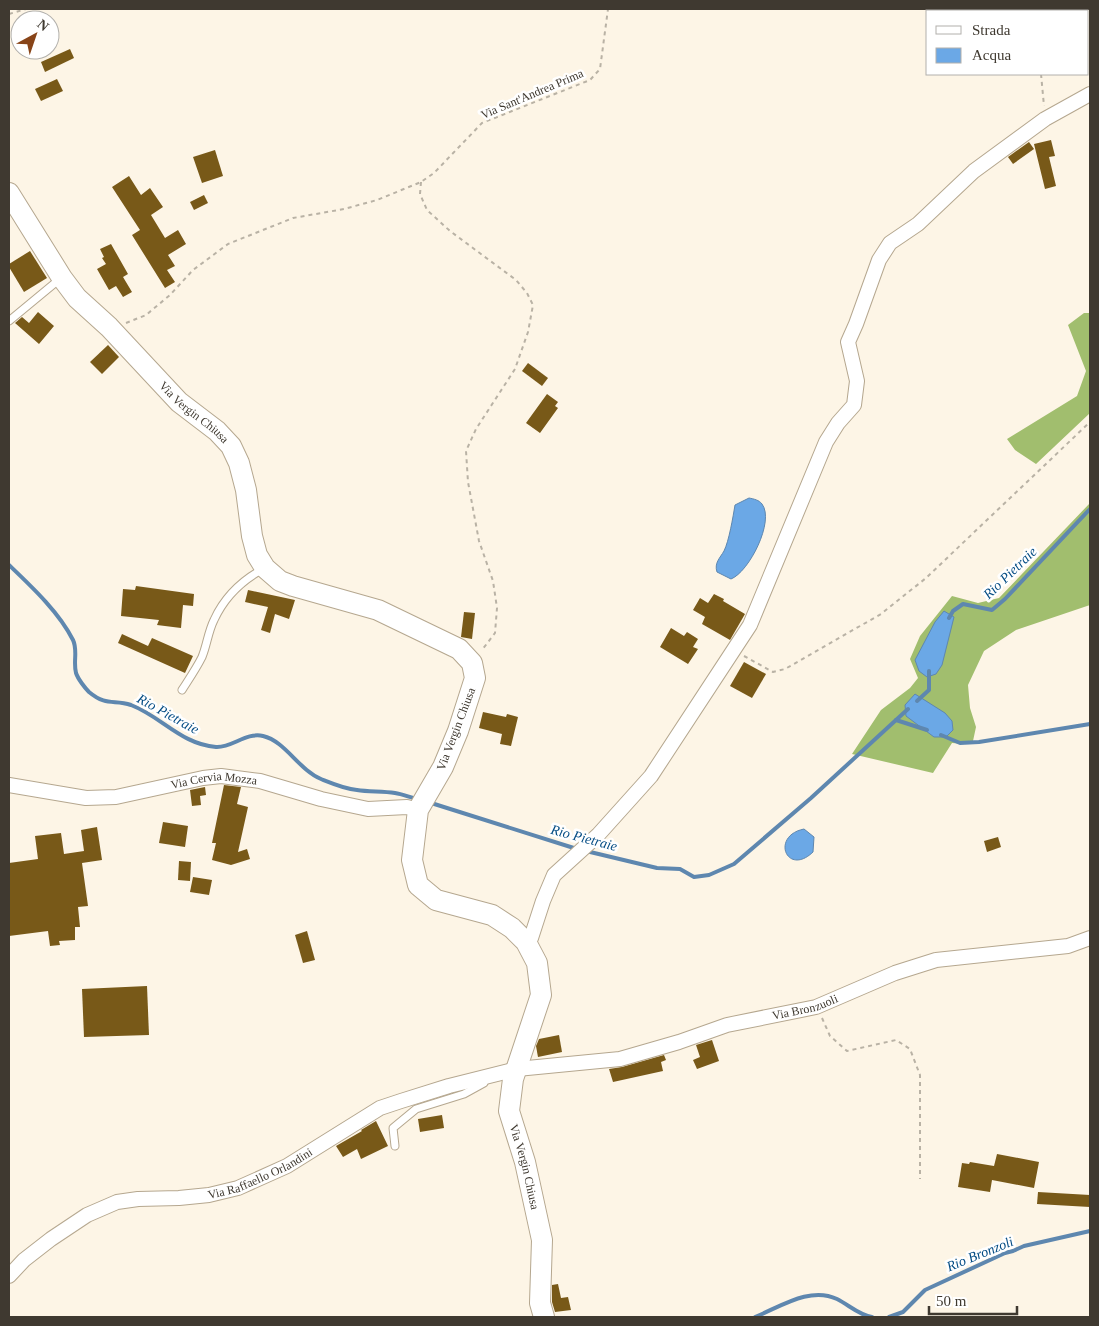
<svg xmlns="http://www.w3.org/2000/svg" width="1099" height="1326" font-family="'Times New Roman',serif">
  <rect width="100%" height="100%" fill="#fdf5e6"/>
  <g fill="#a1be6e">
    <path d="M1084,313H1090V413L1036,464L1015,450L1007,439L1077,396L1086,371L1068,325Z"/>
    <path d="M1090,503V605L1016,630L984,651L968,685L970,708L976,727L973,741L965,744L952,743L933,773L852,754L881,710L910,688L918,678L910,659L920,636L952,596L978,603L999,598Z"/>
  </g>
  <g fill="#6ba8e6" stroke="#5e87af">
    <path d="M749,498C754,499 759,500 762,504C775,521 749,572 731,579L717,572C714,563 720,558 724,551C729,541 733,517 735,505Z"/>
    <path d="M944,611L954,617L942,665L936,674L927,677L919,671L915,660L935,622Z"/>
    <path d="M915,694L945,713L952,721L953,730L946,737H934L906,716L905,705Z"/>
    <path d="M804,829L814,837L813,852C787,877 770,836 804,829Z"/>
  </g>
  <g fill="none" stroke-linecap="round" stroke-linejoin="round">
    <g stroke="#5e87af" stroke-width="4">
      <path d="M9,565C31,586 59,612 73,640C78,650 73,662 76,673C78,679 85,688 89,692C107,707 114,699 131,705C162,717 181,744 216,747C232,748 246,732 263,736C285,741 299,770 321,779C331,783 345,789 357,790C369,792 382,791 395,793C402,794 409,797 417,799"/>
      <path d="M949,618L953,611L963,604L992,610L1005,599L1090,509"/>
      <path d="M917,701L929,690V671"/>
      <path d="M896,720L927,730"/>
      <path d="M941,735L960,743L979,742L1090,724"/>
      <path d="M428,802L577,849"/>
      <path d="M586,851L657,868L680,869L694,877L709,875L734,864L811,798L908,709"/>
      <path d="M755,1317C780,1307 810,1286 837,1299C849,1305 859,1315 872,1317"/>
      <path d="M889,1317L903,1312L925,1290L1005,1253L1013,1251L1024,1246L1090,1231"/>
    </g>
  </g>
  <g fill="#785918">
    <path d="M70,49L74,58L45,72L41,62Z"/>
    <path d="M57,79L63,91L41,101L35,89Z"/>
    <path d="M1051,140L1055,156L1049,157L1056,186L1045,189L1034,144Z"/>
    <path d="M1029,142L1034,149L1013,164L1008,157Z"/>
    <path d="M215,150L223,176L202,183L193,157Z"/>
    <path d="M129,176L141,195L150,188L163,207L151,215L165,238L178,230L186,244L168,255L175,266L167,270L175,282L165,288L132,235L140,230L112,187Z"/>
    <path d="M204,195L208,203L194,210L190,202Z"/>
    <path d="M111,244L128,274L123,277L132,292L123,297L116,286L109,290L97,269L106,264L102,258L104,257L100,249Z"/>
    <path d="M30,251L47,278L24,292L9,267V264Z"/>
    <path d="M38,312L54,326L39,344L15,323L22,317L29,323Z"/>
    <path d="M108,345L119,357L102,374L90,362Z"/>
    <path d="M528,363L548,378L542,386L522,371Z"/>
    <path d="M547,394L558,402L555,406L558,408L540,433L526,423Z"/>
    <path d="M136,586L194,594L193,606L183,605L181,628L157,625L159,620L121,616L123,589L135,590Z"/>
    <path d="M248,590L295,600L289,619L275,614L270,633L261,630L268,607L245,602Z"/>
    <path d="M714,594L724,599L723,601L745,614L730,640L702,624L705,617L693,610L700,598L708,603Z"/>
    <path d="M464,612L475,613L472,639L461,637Z"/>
    <path d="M671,628L684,636L687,632L698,639L693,647L698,649L688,664L660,647Z"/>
    <path d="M122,634L148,646L152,638L193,656L185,673L118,643Z"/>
    <path d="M744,662L766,674L752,698L730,686Z"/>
    <path d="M483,712L506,717L507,714L518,717L511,746L500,744L502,734L479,728Z"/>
    <path d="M224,785L241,787L237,804L248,807L238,852L247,849L250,859L231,865L212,860L216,843H212Z"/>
    <path d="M205,787L206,795L200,796L201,805L192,806L190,790Z"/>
    <path d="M163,822L188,826L185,847L159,843Z"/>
    <path d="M97,827L102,860L82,863L88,906L78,907L80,927H75V940L59,941L60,945L50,946L48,931L9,936V863L38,859L35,836L61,833L64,854L84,851L81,830Z"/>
    <path d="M998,837L1001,847L987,852L984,841Z"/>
    <path d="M179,861L191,862L190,881L178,880Z"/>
    <path d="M193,877L212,880L209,895L190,892Z"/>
    <path d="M307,931L315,960L303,963L295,935Z"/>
    <path d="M147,986L149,1035L84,1037L82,989Z"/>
    <path d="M559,1035L562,1052L538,1057L536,1046L539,1039Z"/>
    <path d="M712,1040L719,1061L697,1069L693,1060L700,1057L696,1045Z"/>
    <path d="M664,1055L666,1060L661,1062L663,1071L613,1082L609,1069L622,1067Z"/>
    <path d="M442,1115L444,1128L420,1132L418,1119Z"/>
    <path d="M376,1121L388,1146L361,1159L357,1149L343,1157L336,1146L362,1131L361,1130Z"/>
    <path d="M997,1154L1039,1162L1034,1188L992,1180L990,1192L958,1187L962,1163L969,1164L970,1162L994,1166Z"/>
    <path d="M1038,1192L1090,1195V1207L1037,1204Z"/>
    <path d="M558,1284L561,1298L568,1297L571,1310L555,1312L552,1302V1285Z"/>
  </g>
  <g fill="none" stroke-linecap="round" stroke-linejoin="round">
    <defs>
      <g id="lane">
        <path d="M9,321L61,278"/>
        <path d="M182,690C189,679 196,669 202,657C207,645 208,632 214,620C225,596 242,580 265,568"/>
        <path d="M395,1146L393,1128L416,1109L464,1094L484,1083L485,1080"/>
      </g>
      <g id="street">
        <path id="s1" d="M9,785L86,798L116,797L203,778L221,776L260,781L321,799L368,809L407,807L418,810"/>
        <path d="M526,942L531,938L543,901L554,875L598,835L651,776L750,625L826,442L838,423L854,405L857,381L848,342L856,324L879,260L890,243L918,224L974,171L1045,119L1090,94"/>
        <path id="s2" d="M9,1276L24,1260L51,1239L87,1215L117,1202L138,1199L179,1198L209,1195L238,1188L287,1166L380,1108L401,1101L449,1086L517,1069L620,1059L679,1042L727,1025L816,1007L895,973L936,960L1068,946L1090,938"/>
      </g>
      <g id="secondary">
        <path id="s3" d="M9,193L62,278L77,298L109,327L179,402L217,431L231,446L239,463L246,490L252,536L257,555L265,568L280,581L293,586L378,610L459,649L472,663L475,678L458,731L443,767L418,810L412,860L418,885L436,900L492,915L512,928L526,942L537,963L541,995L513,1079L509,1111L525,1162L542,1240L540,1303L544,1317"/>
      </g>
    </defs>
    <use href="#lane" stroke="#b5a78f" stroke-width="9"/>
    <use href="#street" stroke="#b5a78f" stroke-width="16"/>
    <use href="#secondary" stroke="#b5a78f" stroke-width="22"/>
    <g stroke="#b9b2a5" stroke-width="2" stroke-dasharray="4 4" stroke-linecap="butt">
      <path d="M1035,9L1036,11"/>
      <path d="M9,14L26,9"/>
      <path d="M1041,74L1044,106"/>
      <path d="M421,182L420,194L427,210L450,231L516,280L527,293L533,305L528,332L515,369L476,429L466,451L468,482L479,541L493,581L497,608L495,633L482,650"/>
      <path d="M126,323L146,315L170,295L193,270L228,244L293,218L344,209L377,200L421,182L434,173L482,123L590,80L600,69L608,9"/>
      <path d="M744,656L773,672L785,669L881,614L926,578L1090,422"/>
      <path d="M822,1018L830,1036L847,1051L896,1040L910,1049L920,1075V1179"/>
      <path d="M1090,1115V1122"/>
    </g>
    <use href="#lane" stroke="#fff" stroke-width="7"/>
    <use href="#street" stroke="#fff" stroke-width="14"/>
    <use href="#secondary" stroke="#fff" stroke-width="20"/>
  </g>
  <g text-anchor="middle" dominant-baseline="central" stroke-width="5" stroke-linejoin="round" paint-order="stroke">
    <g font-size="12" fill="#3f3930" stroke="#fff">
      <text transform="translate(532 94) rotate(-23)">Via Sant'Andrea Prima</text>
      <text stroke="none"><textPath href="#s3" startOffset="289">Via Vergin Chiusa</textPath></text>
      <text transform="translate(456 729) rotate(-69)">Via Vergin Chiusa</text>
      <text stroke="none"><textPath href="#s1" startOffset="208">Via Cervia Mozza</textPath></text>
      <text stroke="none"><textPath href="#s2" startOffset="856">Via Bronzuoli</textPath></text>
      <text stroke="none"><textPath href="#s3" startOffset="1294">Via Vergin Chiusa</textPath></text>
      <text stroke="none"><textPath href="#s2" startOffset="280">Via Raffaello Orlandini</textPath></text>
    </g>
    <g font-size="14" font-style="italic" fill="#044c84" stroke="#fff">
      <text transform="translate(1010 573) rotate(-44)">Rio Pietraie</text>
      <text transform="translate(168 714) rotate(29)">Rio Pietraie</text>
      <text transform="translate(584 838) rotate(15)">Rio Pietraie</text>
      <text transform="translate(980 1254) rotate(-22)">Rio Bronzoli</text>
    </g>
  </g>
  <rect width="1099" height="1326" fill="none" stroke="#3f3930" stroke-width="20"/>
  <rect x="926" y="10" width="162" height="65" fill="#ffffff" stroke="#b2b0ac"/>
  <rect x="936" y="26" width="25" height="8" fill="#ffffff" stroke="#b2b0ac"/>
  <text x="972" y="35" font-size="15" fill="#3f3930">Strada</text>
  <rect x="936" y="48" width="25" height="15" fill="#6ba8e6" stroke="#b2b0ac"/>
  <text x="972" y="60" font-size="15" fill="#3f3930">Acqua</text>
  <g transform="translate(35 35) rotate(40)"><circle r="24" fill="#ffffff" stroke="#b2b0ac"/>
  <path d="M0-4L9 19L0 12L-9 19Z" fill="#884418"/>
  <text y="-8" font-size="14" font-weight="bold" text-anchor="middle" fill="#3f3930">N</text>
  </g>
  <path d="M929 1306v8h88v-8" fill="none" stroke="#3f3930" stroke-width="2.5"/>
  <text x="936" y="1306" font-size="15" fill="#3f3930" stroke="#ffffff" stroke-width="4" paint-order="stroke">50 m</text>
</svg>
